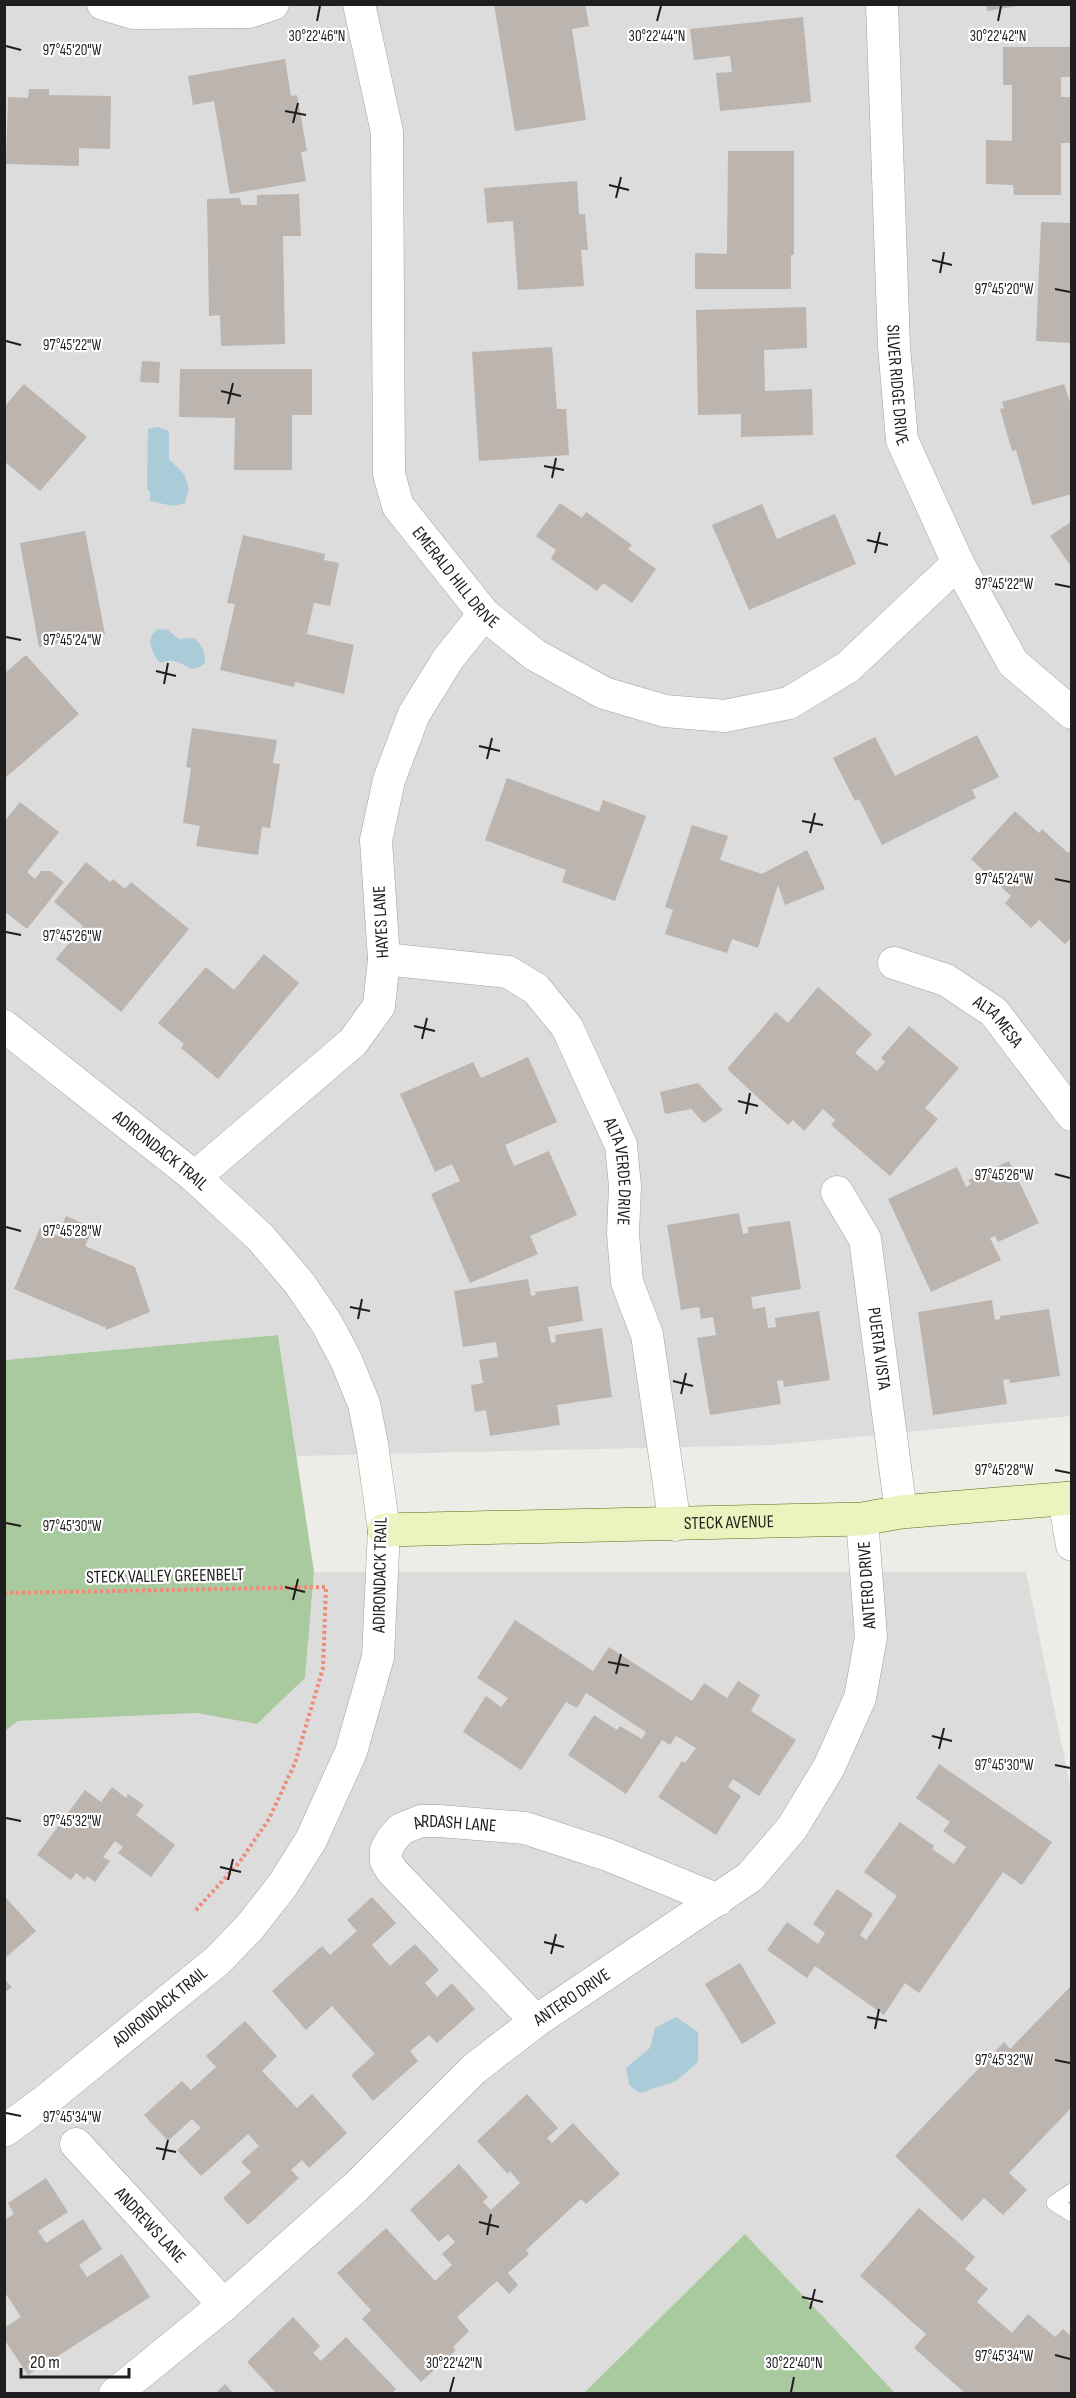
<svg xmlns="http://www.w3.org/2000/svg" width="1076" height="2398" font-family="'Sofia Sans Condensed',sans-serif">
  <rect width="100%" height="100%" fill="#eeece6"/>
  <g fill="#dcdcdc">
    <path d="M5,5H1071V1416L772,1445L297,1456L278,1335L5,1360Z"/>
    <path d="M314,1572H1026L1071,1790V2393H895L745,2234L584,2393L5,2394V1731L18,1721L196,1713L257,1724L305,1678Z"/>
  </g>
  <g fill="#a9ca9e">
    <path d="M278,1335L314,1572L305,1678L257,1724L196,1713L18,1721L5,1731V1360Z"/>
    <path d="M745,2234L895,2393H584Z"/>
  </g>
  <g fill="#aacbd8">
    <path d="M158,427L169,431V459L184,474L189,489L185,503L173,506L150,501V491L147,489L148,429Z"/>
    <path d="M158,629L168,630L179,639L194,638C201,644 206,653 205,663C189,676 189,664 174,661C168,659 165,663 159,662C152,650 144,639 158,629Z"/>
    <path d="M676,2017L698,2032V2062L676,2081L640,2093L629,2085L626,2068L650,2048L655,2028Z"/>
  </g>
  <g fill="#bbb4af">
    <path d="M494,4H585L589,26L572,29L586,120L515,131Z"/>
    <path d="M986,4H1016L1017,6L987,11Z"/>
    <path d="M803,17L811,102L720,111L716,73L732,72L730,56L694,60L690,29Z"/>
    <path d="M1003,47H1072V77H1061V97H1072V143H1061V195H1014L1013,185L986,184V140L1012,141V85H1003Z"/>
    <path d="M285,59L291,96L297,95L307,151L301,152L306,181L230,194L214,101L193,105L188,76Z"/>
    <path d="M29,89H49V95L111,96L110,149L79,148V166L6,164L8,97L28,98Z"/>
    <path d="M728,151H794V255H791V289H695V253L727,254Z"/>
    <path d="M577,181L579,214H585L588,250H581L584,286L518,290L513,221L487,223L484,188Z"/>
    <path d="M299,194L301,236H283L285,344L221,346L220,315L209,316L207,199L240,198L241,205H257V195Z"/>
    <path d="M1041,222L1072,223V343L1036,341Z"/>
    <path d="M806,307L807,348L764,350L765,391L812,389L813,435L741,437V414L698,415L696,310Z"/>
    <path d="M552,347L557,409H566L569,455L479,461L472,352Z"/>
    <path d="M142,361L160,362L159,383L140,382Z"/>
    <path d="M180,369H312V415H292V470H234L235,418L179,417Z"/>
    <path d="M24,384L87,437L40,491L4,461V407Z"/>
    <path d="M1064,384L1072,409V494L1032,505L1016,450L1012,451L1000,409L1004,408L1002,402Z"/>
    <path d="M560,503L582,518L586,512L632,545L628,549L656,569L632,603L603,583L597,591L551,559L556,550L536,536Z"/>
    <path d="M762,504L777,539L835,514L856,564L749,610L712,525Z"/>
    <path d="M1072,521V568L1050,536Z"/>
    <path d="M85,531L105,634L39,647L20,543Z"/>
    <path d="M243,535L325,554L324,560L339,563L330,606L314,603L307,634L354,645L344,694L295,682L294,687L220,670L235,604L227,603Z"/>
    <path d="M26,655L79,714L4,779V674Z"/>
    <path d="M192,728L277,740L273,763L280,764L270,828L262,827L258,855L196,846L200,826L183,823L191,768L186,767Z"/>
    <path d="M977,735L999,777L972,790L976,798L882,845L859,799L855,801L833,758L875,737L895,776Z"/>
    <path d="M507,778L599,812L603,800L646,816L615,901L562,882L566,870L485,840Z"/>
    <path d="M20,802L59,832L27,872L35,879L41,871H50L64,882L27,929L4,911V822Z"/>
    <path d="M1015,811L1039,833L1042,829L1068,853L1072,850V937L1065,944L1039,920L1031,928L1005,903L1011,896L971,859Z"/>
    <path d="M692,825L728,836L720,860L762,874L807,850L825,889L785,905L778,885L758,948L732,939L727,953L665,934L673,910L665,907Z"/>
    <path d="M86,862L110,882L113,879L125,889L131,882L189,929L121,1012L56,959L83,926L54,902Z"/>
    <path d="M264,954L299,983L218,1079L181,1048L184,1044L158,1023L206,967L234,990Z"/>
    <path d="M818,987L872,1034L855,1053L877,1071L885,1062L881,1058L909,1026L959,1068L925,1108L938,1119L890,1176L831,1125L835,1120L823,1109L804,1131L793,1120L788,1125L727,1069L776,1012L788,1023Z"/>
    <path d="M528,1057L557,1122L505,1145L514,1166L549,1151L577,1215L530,1236L538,1254L470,1283L431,1194L460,1181L452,1164L435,1172L400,1094L473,1062L481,1078Z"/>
    <path d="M698,1083L723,1110L704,1123L691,1109L665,1114L660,1092Z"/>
    <path d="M1009,1161L1039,1223L998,1242L995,1236L990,1238L1001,1260L931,1292L888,1199L957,1167L966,1187L971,1184L968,1180Z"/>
    <path d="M739,1213L743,1234L748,1233V1227L790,1221L801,1289L751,1297L753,1309L765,1307L768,1328L776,1327L775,1318L819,1311L830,1380L784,1387L783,1380L777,1381L781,1404L710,1415L697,1338L716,1335L713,1317L701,1319L699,1307L681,1310L667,1225Z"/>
    <path d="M66,1216L93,1228L85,1246L135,1267L150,1312L106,1330L105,1325L104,1327L14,1289L40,1228L58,1236Z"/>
    <path d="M528,1279L531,1296L536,1295L535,1292L578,1286L583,1321L548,1327L551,1343L556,1342L555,1335L602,1328L612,1397L557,1405L560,1425L490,1436L486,1410L475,1412L471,1385L483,1383L479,1360L498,1357L496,1342L463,1347L454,1291Z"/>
    <path d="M992,1300L995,1320L1000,1319V1316L1049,1309L1060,1376L1010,1383L1009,1379L1003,1380L1007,1404L933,1415L918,1312Z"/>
    <path d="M515,1620L593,1671L609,1647L692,1701L704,1683L727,1698L738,1681L760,1695L751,1711L796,1740L759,1796L733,1779L728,1787L741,1796L716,1835L658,1797L682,1761L685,1763L696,1748L676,1736L670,1745L662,1740L626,1794L568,1755L594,1715L617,1730L620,1726L642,1739L646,1732L586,1693L577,1708L566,1702L521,1770L463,1732L486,1696L501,1707L508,1698L477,1678Z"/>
    <path d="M939,1764L1052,1842L1022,1885L1003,1872L919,1993L905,1983L884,2015L815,1966L807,1978L767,1950L787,1922L818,1944L825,1933L813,1924L837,1889L873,1914L860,1935L866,1940L897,1896L864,1872L900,1822L934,1846L932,1849L954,1864L966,1847L943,1831L950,1822L916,1798Z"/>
    <path d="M112,1787L126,1798L128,1794L144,1805L136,1815L175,1845L151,1877L118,1853L123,1847L115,1841L103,1857L110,1861L95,1882L87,1876L85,1880L76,1873L71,1880L37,1855L85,1790L101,1802Z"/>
    <path d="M372,1897L396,1923L372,1945L390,1966L415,1944L439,1970L425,1983L437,1997L452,1983L475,2009L437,2043L429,2035L410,2051L418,2061L373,2101L351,2075L375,2054L332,2006L306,2030L272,1991L322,1946L330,1955L357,1931L347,1920Z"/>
    <path d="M6,1898L36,1931L4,1959V1899Z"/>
    <path d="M740,1963L776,2023L742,2044L705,1984Z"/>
    <path d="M4,1979L12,1987L4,1993Z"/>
    <path d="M1072,1985V2107L1009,2173L1027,2190L1003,2215L984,2198L962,2221L895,2156L1004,2042L1010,2049Z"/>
    <path d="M245,2021L277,2056L262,2071L297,2108L312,2094L347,2133L309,2168L302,2160L291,2170L299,2178L248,2225L223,2198L251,2172L241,2162L259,2146L248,2134L201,2176L177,2150L201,2128L192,2119L168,2141L144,2115L182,2081L191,2090L216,2067L206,2056Z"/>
    <path d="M527,2094L558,2128L547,2138L552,2143L573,2123L620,2174L586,2204L581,2199L526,2250L529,2254L508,2273L518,2285L509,2294L497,2281L457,2317L469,2331L453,2347L456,2350L421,2382L362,2319L371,2310L337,2273L386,2228L435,2281L452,2265L442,2254L455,2242L448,2234L439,2242L410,2210L459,2164L488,2197L483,2202L491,2210L520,2183L510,2171L508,2174L477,2141Z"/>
    <path d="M46,2178L68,2212L38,2231L46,2243L83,2219L102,2249L79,2265L87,2277L122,2254L150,2297L28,2375L4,2339V2328L21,2317L4,2291V2220L14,2214L8,2203Z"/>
    <path d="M919,2208L975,2257L965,2269L988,2289L977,2302L1012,2333L1028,2314L1055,2337L1063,2329L1072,2337V2394H966L914,2348L926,2334L860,2276Z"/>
    <path d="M293,2317L320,2346L313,2353L321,2361L346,2337L396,2389L391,2394H286L284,2392L277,2394L247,2362Z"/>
    <path d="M225,2384L234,2394H215Z"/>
  </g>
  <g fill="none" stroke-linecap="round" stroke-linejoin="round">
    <defs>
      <path id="lane" d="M1072,2191L1054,2203L1072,2214"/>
      <g id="street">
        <path d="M103,4L133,13L249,12L273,4"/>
        <path id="s1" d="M359,4L387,132L389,474L398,506L484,614L535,655L604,693L665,711L725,716L789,703L848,667L958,563"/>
        <path id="s2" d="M882,4L894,346L902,440L958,563L1013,663L1072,713"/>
        <path id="s3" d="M384,959L508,972L536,989L567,1027L621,1145L625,1186L623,1234L627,1282L647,1335L675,1525"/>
        <path id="s4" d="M894,963L946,980L994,1012L1072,1115"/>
        <path id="s5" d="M4,1026L195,1177L261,1238L300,1284L327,1324L346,1360L364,1404L372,1444L384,1530L378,1657L351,1752L311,1840L282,1886L249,1928L217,1961L45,2101L4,2131"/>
        <path d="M195,1177L353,1042L379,1006L384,959L376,840L389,780L414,714L448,659L484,614"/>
        <path id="s6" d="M837,1192L865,1239L901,1512"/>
        <path d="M1064,1499L1072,1545"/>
        <path id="s7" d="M536,2021L392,1871L386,1861V1850L392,1839L401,1829L421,1821H439L525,1828L608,1855L718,1900"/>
        <path id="s8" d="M76,2144L224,2305"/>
        <path id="s9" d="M115,2394L224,2305L356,2187L474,2069L536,2021L750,1877L792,1828L829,1767L860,1698L871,1637L862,1519"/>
      </g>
      <g id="secondary">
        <path id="s10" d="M384,1530L862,1519L901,1512L1072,1498"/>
      </g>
    </defs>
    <use href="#lane" stroke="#a2a2a2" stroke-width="16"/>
    <use href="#street" stroke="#a2a2a2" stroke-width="33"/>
    <use href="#secondary" stroke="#5c6b10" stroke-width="34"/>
    <path stroke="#ec8c79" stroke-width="4" stroke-dasharray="3 3" stroke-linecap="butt" d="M4,1593L326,1587L323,1668L295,1763L269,1819L239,1863L194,1912"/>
    <use href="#lane" stroke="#fff" stroke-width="15"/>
    <use href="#street" stroke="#fff" stroke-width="32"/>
    <use href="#secondary" stroke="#edf3bf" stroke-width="33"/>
  </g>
  <path fill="none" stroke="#1e1e1e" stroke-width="2" d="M317,21L320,6M657,21L661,6M998,21L1001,6M6,46L21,50M285,111L306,115M293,123L298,103M609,185L629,190M616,198L621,177M932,260L952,265M940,273L944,252M1055,289L1070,292M6,341L21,345M221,391L241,396M228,404L233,383M544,466L564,470M552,478L556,458M867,540L888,545M875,553L880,532M1055,584L1070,587M6,637L21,640M156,671L176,676M164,684L168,663M479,746L500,751M487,759L492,738M802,821L823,825M810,833L815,813M1055,879L1070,882M6,932L21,935M414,1026L435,1031M422,1039L427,1018M738,1101L758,1106M746,1114L750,1093M1055,1174L1070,1178M6,1227L21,1231M350,1307L370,1311M358,1319L362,1299M673,1381L693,1386M681,1394L686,1373M1055,1470L1070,1473M6,1523L21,1526M285,1587L305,1592M293,1600L298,1579M608,1662L629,1666M616,1674L621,1654M932,1736L952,1741M939,1749L944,1728M1055,1765L1070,1768M6,1818L21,1821M220,1867L241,1872M228,1880L233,1859M544,1942L564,1947M551,1954L556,1934M867,2017L887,2021M875,2029L879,2009M1055,2060L1070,2063M6,2113L21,2116M156,2148L176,2152M163,2160L168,2140M479,2222L499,2227M487,2235L491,2214M802,2297L823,2302M810,2309L815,2289M1055,2355L1070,2359M450,2392L454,2377M791,2392L794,2377"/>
  <g text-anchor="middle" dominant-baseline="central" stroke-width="4.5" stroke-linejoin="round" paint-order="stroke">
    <g font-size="18" fill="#1e1e1e" stroke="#fff">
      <text stroke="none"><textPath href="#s2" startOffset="381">SILVER RIDGE DRIVE</textPath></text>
      <text stroke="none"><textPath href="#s1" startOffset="598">EMERALD HILL DRIVE</textPath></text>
      <text transform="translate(381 922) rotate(-93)">HAYES LANE</text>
      <text stroke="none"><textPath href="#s4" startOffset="122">ALTA MESA</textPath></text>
      <text stroke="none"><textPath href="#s5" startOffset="200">ADIRONDACK TRAIL</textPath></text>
      <text stroke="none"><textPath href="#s3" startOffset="362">ALTA VERDE DRIVE</textPath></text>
      <text stroke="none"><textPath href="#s6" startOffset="165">PUERTA VISTA</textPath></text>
      <text stroke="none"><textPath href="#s10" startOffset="345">STECK AVENUE</textPath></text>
      <text transform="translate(380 1575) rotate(-89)">ADIRONDACK TRAIL</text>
      <text transform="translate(165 1576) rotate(-1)">STECK VALLEY GREENBELT</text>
      <text transform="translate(867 1585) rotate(-94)">ANTERO DRIVE</text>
      <text stroke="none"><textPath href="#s7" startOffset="312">ARDASH LANE</textPath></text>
      <text stroke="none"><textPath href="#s9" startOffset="606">ANTERO DRIVE</textPath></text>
      <text transform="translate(160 2007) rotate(-39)">ADIRONDACK TRAIL</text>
      <text stroke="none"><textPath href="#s8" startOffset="110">ANDREWS LANE</textPath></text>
    </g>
  </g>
  <g font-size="15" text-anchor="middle" fill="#1e1e1e" stroke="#fff" stroke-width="4.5" stroke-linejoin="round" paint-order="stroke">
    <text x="317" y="41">30°22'46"N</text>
    <text x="657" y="41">30°22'44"N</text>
    <text x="998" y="41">30°22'42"N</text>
    <text x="72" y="55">97°45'20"W</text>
    <text x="1004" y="294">97°45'20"W</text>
    <text x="72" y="350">97°45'22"W</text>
    <text x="1004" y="589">97°45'22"W</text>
    <text x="72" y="645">97°45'24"W</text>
    <text x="1004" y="884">97°45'24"W</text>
    <text x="72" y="941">97°45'26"W</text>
    <text x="1004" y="1180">97°45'26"W</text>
    <text x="72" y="1236">97°45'28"W</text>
    <text x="1004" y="1475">97°45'28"W</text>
    <text x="72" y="1531">97°45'30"W</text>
    <text x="1004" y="1770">97°45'30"W</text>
    <text x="72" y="1826">97°45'32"W</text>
    <text x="1004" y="2065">97°45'32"W</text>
    <text x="72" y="2122">97°45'34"W</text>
    <text x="1004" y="2361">97°45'34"W</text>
    <text x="454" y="2368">30°22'42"N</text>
    <text x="794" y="2368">30°22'40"N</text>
  </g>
  <rect width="1076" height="2398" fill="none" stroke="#1e1e1e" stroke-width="12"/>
  <path d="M21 2368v9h108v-9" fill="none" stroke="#1e1e1e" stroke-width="3"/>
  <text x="30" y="2368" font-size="18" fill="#1e1e1e" stroke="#ffffff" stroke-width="4.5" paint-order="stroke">20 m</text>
</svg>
